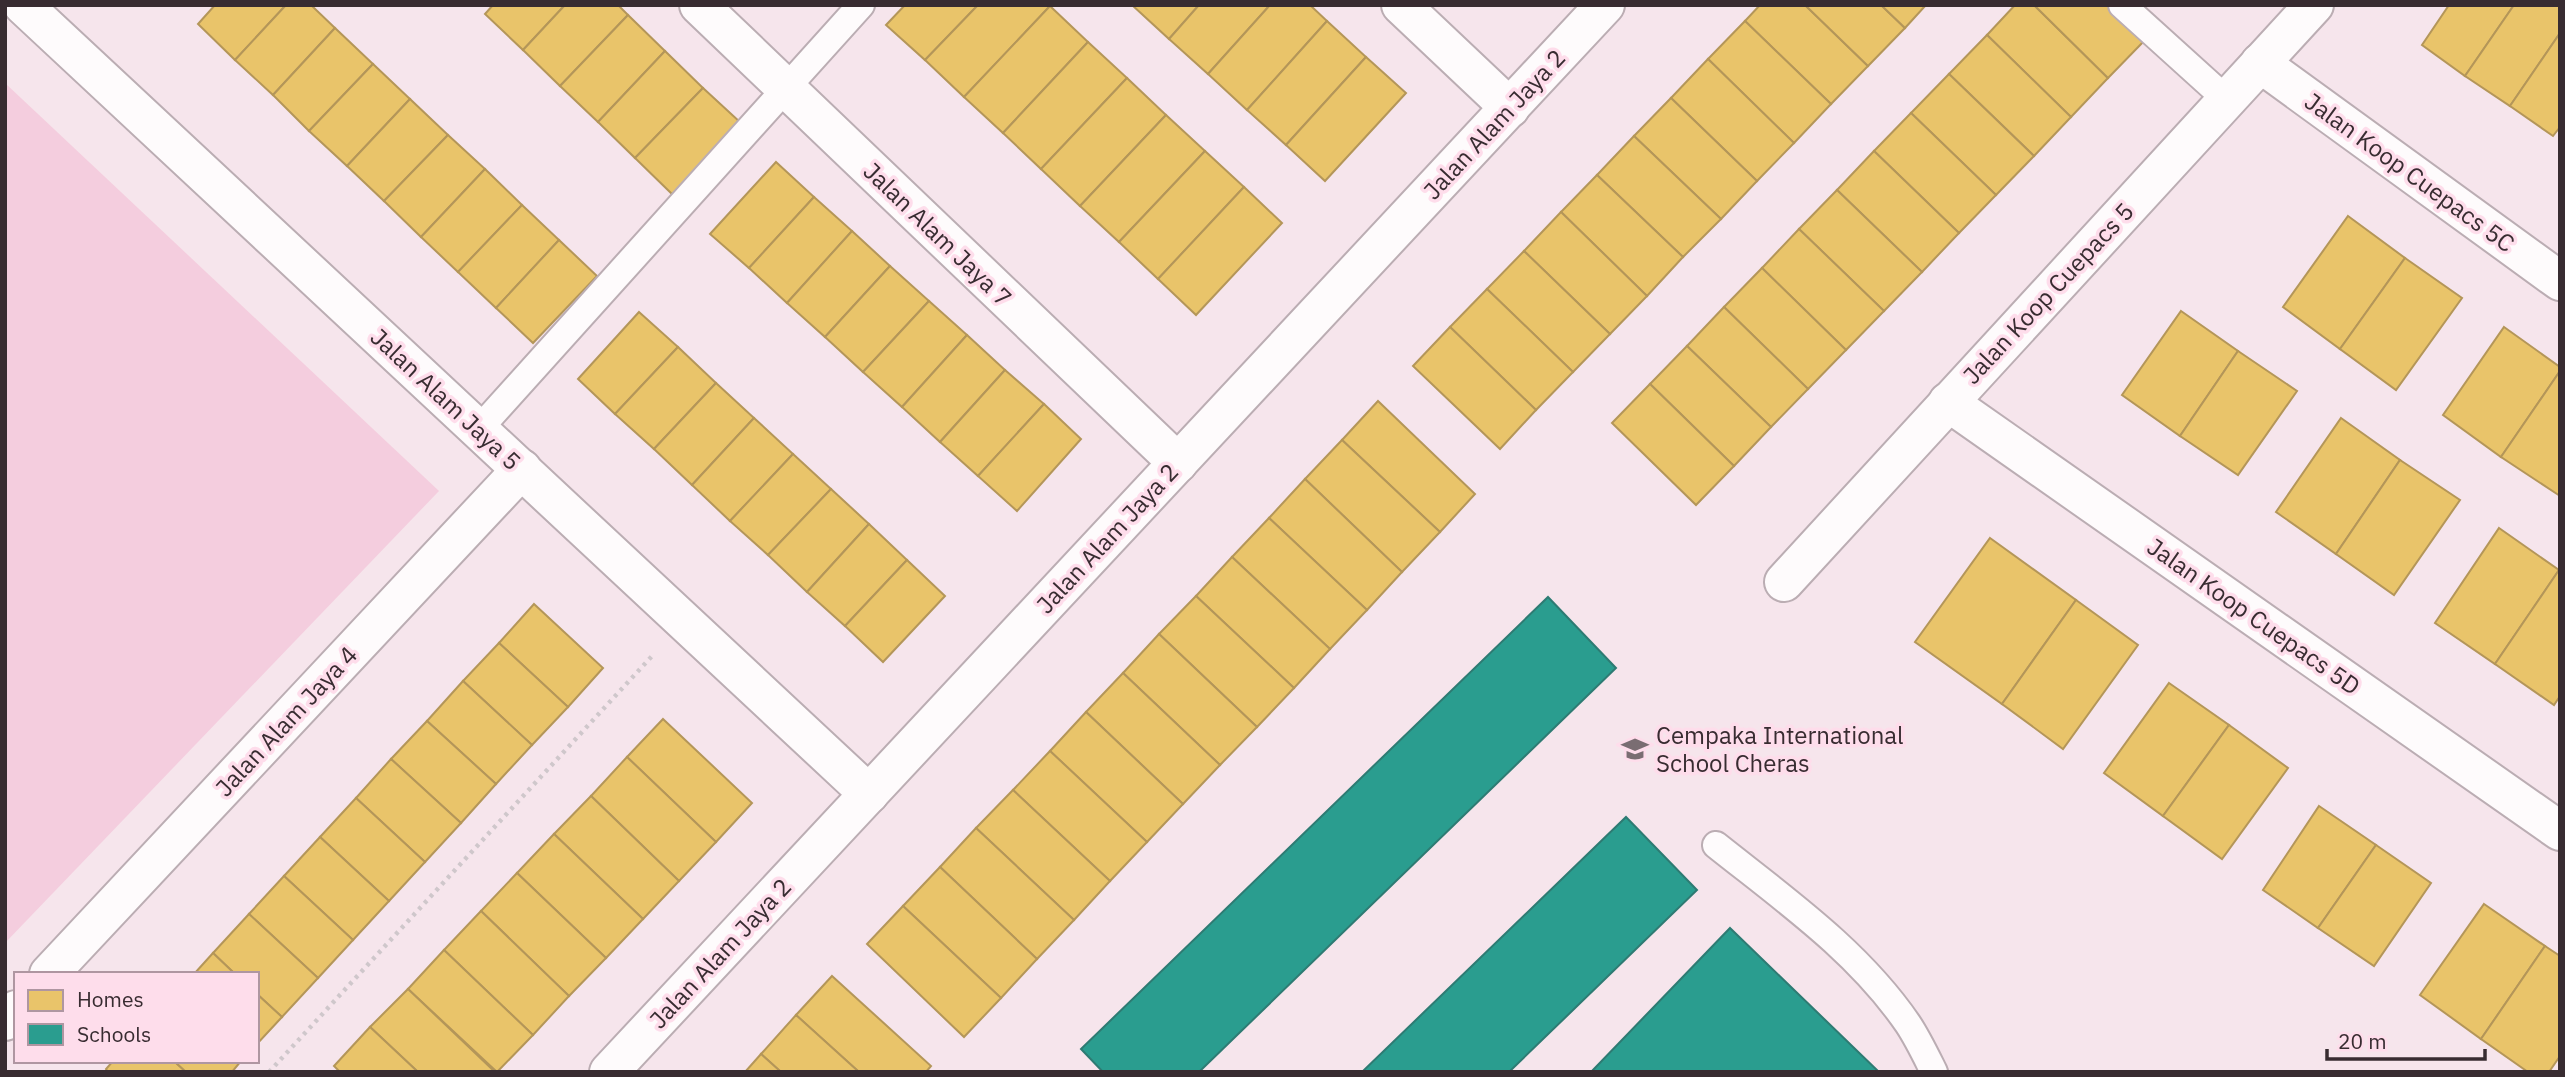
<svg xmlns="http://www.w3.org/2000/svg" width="2565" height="1077" font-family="'IBM Plex Sans',sans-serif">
  <rect width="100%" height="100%" fill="#f6e5ec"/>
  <path fill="#f4cdde" d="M5,83L439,491L5,943Z"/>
  <g fill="#e9c46a" stroke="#b49659" stroke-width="2">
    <path d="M215,5H286L235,60L198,24Z"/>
    <path d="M286,5H311L335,28L273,95L235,60Z"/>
    <path d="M493,5H565L523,50L485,14Z"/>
    <path d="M565,5H618L628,15L560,86L523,50Z"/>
    <path d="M905,5H978L925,60L886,25Z"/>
    <path d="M978,5L1050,6L964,97L925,60Z"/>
    <path d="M1132,5H1199L1169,39Z"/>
    <path d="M1199,5H1270L1208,74L1169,39Z"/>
    <path d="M1270,5H1310L1327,21L1247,110L1208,74Z"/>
    <path d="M1760,5H1805L1868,66L1831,104L1745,21Z"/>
    <path d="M1805,5H1881L1905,28L1868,66Z"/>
    <path d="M1881,5H1926L1905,28Z"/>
    <path d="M2015,5H2034L2108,78L2071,117L1987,35Z"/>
    <path d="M2034,5H2111L2146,39L2108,78Z"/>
    <path d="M2449,5H2514L2465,76L2422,45Z"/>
    <path d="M2514,5H2560V33L2510,106L2465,76Z"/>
    <path d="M1050,6L1088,42L1003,133L964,97Z"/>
    <path d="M628,15L665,51L598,122L560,86Z"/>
    <path d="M1327,21L1366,57L1286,145L1247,110Z"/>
    <path d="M1745,21L1831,104L1794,143L1708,59Z"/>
    <path d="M335,28L373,64L309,131L273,95Z"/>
    <path d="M2560,33V127L2553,136L2510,106Z"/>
    <path d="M1987,35L2071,117L2034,156L1949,74Z"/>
    <path d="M1088,42L1127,78L1041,169L1003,133Z"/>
    <path d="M665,51L703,88L635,158L598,122Z"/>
    <path d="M1366,57L1406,93L1325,181L1286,145Z"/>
    <path d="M1708,59L1794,143L1757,181L1671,98Z"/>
    <path d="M373,64L410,99L347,166L309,131Z"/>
    <path d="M1949,74L2034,156L1996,195L1911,113Z"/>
    <path d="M1127,78L1166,115L1080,206L1041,169Z"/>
    <path d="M703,88L741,123L673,195L635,158Z"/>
    <path d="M1671,98L1757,181L1721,219L1634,136Z"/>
    <path d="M410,99L448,135L384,201L347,166Z"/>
    <path d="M1911,113L1996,195L1959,233L1874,151Z"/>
    <path d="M1166,115L1205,151L1119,242L1080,206Z"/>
    <path d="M448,135L485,169L421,237L384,201Z"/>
    <path d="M1634,136L1721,219L1683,257L1597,175Z"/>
    <path d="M1205,151L1244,187L1158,279L1119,242Z"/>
    <path d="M1874,151L1959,233L1922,272L1837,190Z"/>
    <path d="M776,162L814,197L749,268L710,234Z"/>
    <path d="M485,169L522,205L458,272L421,237Z"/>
    <path d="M1597,175L1683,257L1647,296L1561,212Z"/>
    <path d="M1244,187L1282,223L1196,315L1158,279Z"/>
    <path d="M1837,190L1922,272L1884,311L1799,229Z"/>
    <path d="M814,197L852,231L787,303L749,268Z"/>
    <path d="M522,205L559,240L496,308L458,272Z"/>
    <path d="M1561,212L1647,296L1610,334L1524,251Z"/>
    <path d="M2348,216L2405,258L2340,349L2283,307Z"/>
    <path d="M1799,229L1884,311L1846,350L1762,268Z"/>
    <path d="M852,231L890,266L825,337L787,303Z"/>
    <path d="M559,240L597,276L533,343L496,308Z"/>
    <path d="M1524,251L1610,334L1573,372L1487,289Z"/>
    <path d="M2405,258L2462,298L2396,390L2340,349Z"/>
    <path d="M890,266L929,301L863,372L825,337Z"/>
    <path d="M1762,268L1846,350L1808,389L1724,307Z"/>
    <path d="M1487,289L1573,372L1536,410L1450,327Z"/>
    <path d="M929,301L967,335L902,407L863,372Z"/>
    <path d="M1724,307L1808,389L1771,427L1687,346Z"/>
    <path d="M2181,311L2238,351L2180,436L2122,395Z"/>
    <path d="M639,312L678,347L615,414L578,379Z"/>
    <path d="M1450,327L1536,410L1500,449L1413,366Z"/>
    <path d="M2504,327L2560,367V371L2501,457L2443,415Z"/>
    <path d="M967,335L1005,370L940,442L902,407Z"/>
    <path d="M1687,346L1771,427L1734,466L1650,384Z"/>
    <path d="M678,347L716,383L654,449L615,414Z"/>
    <path d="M2238,351L2297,391L2238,475L2180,436Z"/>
    <path d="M1005,370L1044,404L978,476L940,442Z"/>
    <path d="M2560,371V496L2501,457Z"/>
    <path d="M716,383L754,418L692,485L654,449Z"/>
    <path d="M1650,384L1734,466L1696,505L1612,423Z"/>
    <path d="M1378,401L1475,494L1440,532L1342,440Z"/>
    <path d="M1044,404L1081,439L1017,511L978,476Z"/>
    <path d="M754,418L793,454L730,521L692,485Z"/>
    <path d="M2341,418L2400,460L2336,554L2276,512Z"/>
    <path d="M1342,440L1440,532L1402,572L1305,479Z"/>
    <path d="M793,454L831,489L768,555L730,521Z"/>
    <path d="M2400,460L2460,500L2394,595L2336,554Z"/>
    <path d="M1305,479L1402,572L1367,610L1269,518Z"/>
    <path d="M831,489L869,524L807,592L768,555Z"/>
    <path d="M1269,518L1367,610L1330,649L1232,557Z"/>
    <path d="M869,524L907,560L845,626L807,592Z"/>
    <path d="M2499,528L2559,570L2495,664L2435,623Z"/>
    <path d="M1990,538L2076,600L2002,704L1915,642Z"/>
    <path d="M1232,557L1330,649L1294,688L1196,596Z"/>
    <path d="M907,560L945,596L883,662L845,626Z"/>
    <path d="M2559,570L2560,696L2554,705L2495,664Z"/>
    <path d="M1196,596L1294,688L1257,727L1159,634Z"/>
    <path d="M2076,600L2138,645L2063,749L2002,704Z"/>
    <path d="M534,604L603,668L568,707L499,643Z"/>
    <path d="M1159,634L1257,727L1220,765L1123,673Z"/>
    <path d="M499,643L568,707L532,745L463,681Z"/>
    <path d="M1123,673L1220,765L1183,804L1086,712Z"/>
    <path d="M463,681L532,745L496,784L427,721Z"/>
    <path d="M2169,683L2229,725L2163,816L2104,773Z"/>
    <path d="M1086,712L1183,804L1147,842L1050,751Z"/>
    <path d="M663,719L752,803L716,842L627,757Z"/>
    <path d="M427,721L496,784L461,823L391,759Z"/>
    <path d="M2229,725L2288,768L2222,859L2163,816Z"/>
    <path d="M1050,751L1147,842L1110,881L1013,790Z"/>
    <path d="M627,757L716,842L679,881L591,796Z"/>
    <path d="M391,759L461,823L425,862L356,798Z"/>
    <path d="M1013,790L1110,881L1074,920L976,828Z"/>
    <path d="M591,796L679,881L643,919L554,834Z"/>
    <path d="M356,798L425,862L389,901L320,837Z"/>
    <path d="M2319,806L2376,845L2318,928L2263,890Z"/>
    <path d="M976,828L1074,920L1037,959L940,867Z"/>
    <path d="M554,834L643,919L606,958L517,873Z"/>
    <path d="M320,837L389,901L353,940L284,876Z"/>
    <path d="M2376,845L2431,883L2374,966L2318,928Z"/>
    <path d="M940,867L1037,959L1001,998L903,906Z"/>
    <path d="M517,873L606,958L569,996L481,911Z"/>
    <path d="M284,876L353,940L318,978L249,914Z"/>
    <path d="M2484,904L2545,946L2481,1039L2420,995Z"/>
    <path d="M903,906L1001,998L964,1037L867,944Z"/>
    <path d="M481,911L569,996L533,1035L444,950Z"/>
    <path d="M249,914L318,978L282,1017L257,994V974H235L213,953Z"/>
    <path d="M2545,946L2560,956V1056L2549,1072H2528L2481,1039Z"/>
    <path d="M444,950L533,1035L497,1072L408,989Z"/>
    <path d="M213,953L235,974H194Z"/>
    <path d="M832,976L931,1066L926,1072H859L796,1015Z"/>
    <path d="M408,989L495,1072H418L370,1027Z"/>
    <path d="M257,994L282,1017L257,1044Z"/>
    <path d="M796,1015L859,1072H781L761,1054Z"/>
    <path d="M370,1027L418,1072H340L334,1066Z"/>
    <path d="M761,1054L781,1072H745Z"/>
    <path d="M113,1061H174L186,1072H108L106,1069Z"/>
    <path d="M174,1061H241L232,1072H186Z"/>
  </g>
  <g fill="#2a9d8f" stroke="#2e7b73" stroke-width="2">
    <path d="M1548,597L1616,668L1199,1072H1103L1081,1049Z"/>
    <path d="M1626,817L1697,890L1509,1072H1362Z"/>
    <path d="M1730,928L1879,1072H1591Z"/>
  </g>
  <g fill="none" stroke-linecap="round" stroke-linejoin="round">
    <defs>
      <g id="service">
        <path d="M2122,5L2227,100"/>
        <path d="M479,429L861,5"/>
        <path d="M1716,845C1785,900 1858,951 1908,1024C1918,1039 1926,1056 1934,1072"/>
      </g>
      <g id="minor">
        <path d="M23,5L869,794"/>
        <path d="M699,5L1178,463"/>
        <path d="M1401,5L1510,108"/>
        <path d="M2260,63L2560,281"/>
        <path d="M1948,402L2560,831"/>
        <path d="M1784,582L2314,5"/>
        <path d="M49,974L522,469"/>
        <path d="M5,1021L16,1010"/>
        <path d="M609,1072L1605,5"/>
      </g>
    </defs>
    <use href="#service" stroke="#bbadb3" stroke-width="30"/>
    <use href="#minor" stroke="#bbadb3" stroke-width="42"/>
    <path stroke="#cfc7cb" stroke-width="4.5" stroke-dasharray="3.5 5" stroke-linecap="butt" d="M269,1072L653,655"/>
    <use href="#service" stroke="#fefbfc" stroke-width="26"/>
    <use href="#minor" stroke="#fefbfc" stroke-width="38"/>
  </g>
  <defs>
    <symbol id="school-bare" viewBox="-9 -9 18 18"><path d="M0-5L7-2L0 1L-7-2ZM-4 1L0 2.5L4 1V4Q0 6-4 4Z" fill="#7a6d72" stroke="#feddeb" stroke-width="2.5" paint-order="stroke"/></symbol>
  </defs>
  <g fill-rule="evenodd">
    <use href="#school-bare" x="1616" y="730" width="38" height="38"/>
  </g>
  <g text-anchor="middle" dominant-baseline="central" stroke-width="7" stroke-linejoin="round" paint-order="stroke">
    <g font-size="24" fill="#382c31" stroke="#feddeb">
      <text transform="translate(1494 124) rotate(-47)">Jalan Alam Jaya 2</text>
      <text transform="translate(2410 172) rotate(36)">Jalan Koop Cuepacs 5C</text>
      <text transform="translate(938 234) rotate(44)">Jalan Alam Jaya 7</text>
      <text transform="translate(2048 293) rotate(-47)">Jalan Koop Cuepacs 5</text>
      <text transform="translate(446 399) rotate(43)">Jalan Alam Jaya 5</text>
      <text transform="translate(1107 538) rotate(-47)">Jalan Alam Jaya 2</text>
      <text transform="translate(2254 616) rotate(35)">Jalan Koop Cuepacs 5D</text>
      <text transform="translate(286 721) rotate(-47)">Jalan Alam Jaya 4</text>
      <text transform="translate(720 953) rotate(-47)">Jalan Alam Jaya 2</text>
    </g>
    <g font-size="24" fill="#382c31" stroke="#feddeb" text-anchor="start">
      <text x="1656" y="735">Cempaka International<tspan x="1656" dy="28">School Cheras</tspan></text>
    </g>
  </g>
  <rect width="2565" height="1077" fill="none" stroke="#382c31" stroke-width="14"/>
  <rect x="14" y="972" width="245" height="91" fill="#feddeb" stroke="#af96a1" stroke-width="2"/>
  <rect x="28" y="990" width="35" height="21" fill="#e9c46a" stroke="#af96a1" stroke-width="2"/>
  <text x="77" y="1007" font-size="21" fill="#382c31">Homes</text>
  <rect x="28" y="1024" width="35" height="21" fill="#2a9d8f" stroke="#af96a1" stroke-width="2"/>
  <text x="77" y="1042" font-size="21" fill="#382c31">Schools</text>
  <path d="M2327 1049v10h158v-10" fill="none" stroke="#382c31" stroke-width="3.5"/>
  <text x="2338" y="1049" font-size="21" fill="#382c31" stroke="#feddeb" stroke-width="5" paint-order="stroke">20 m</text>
</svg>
